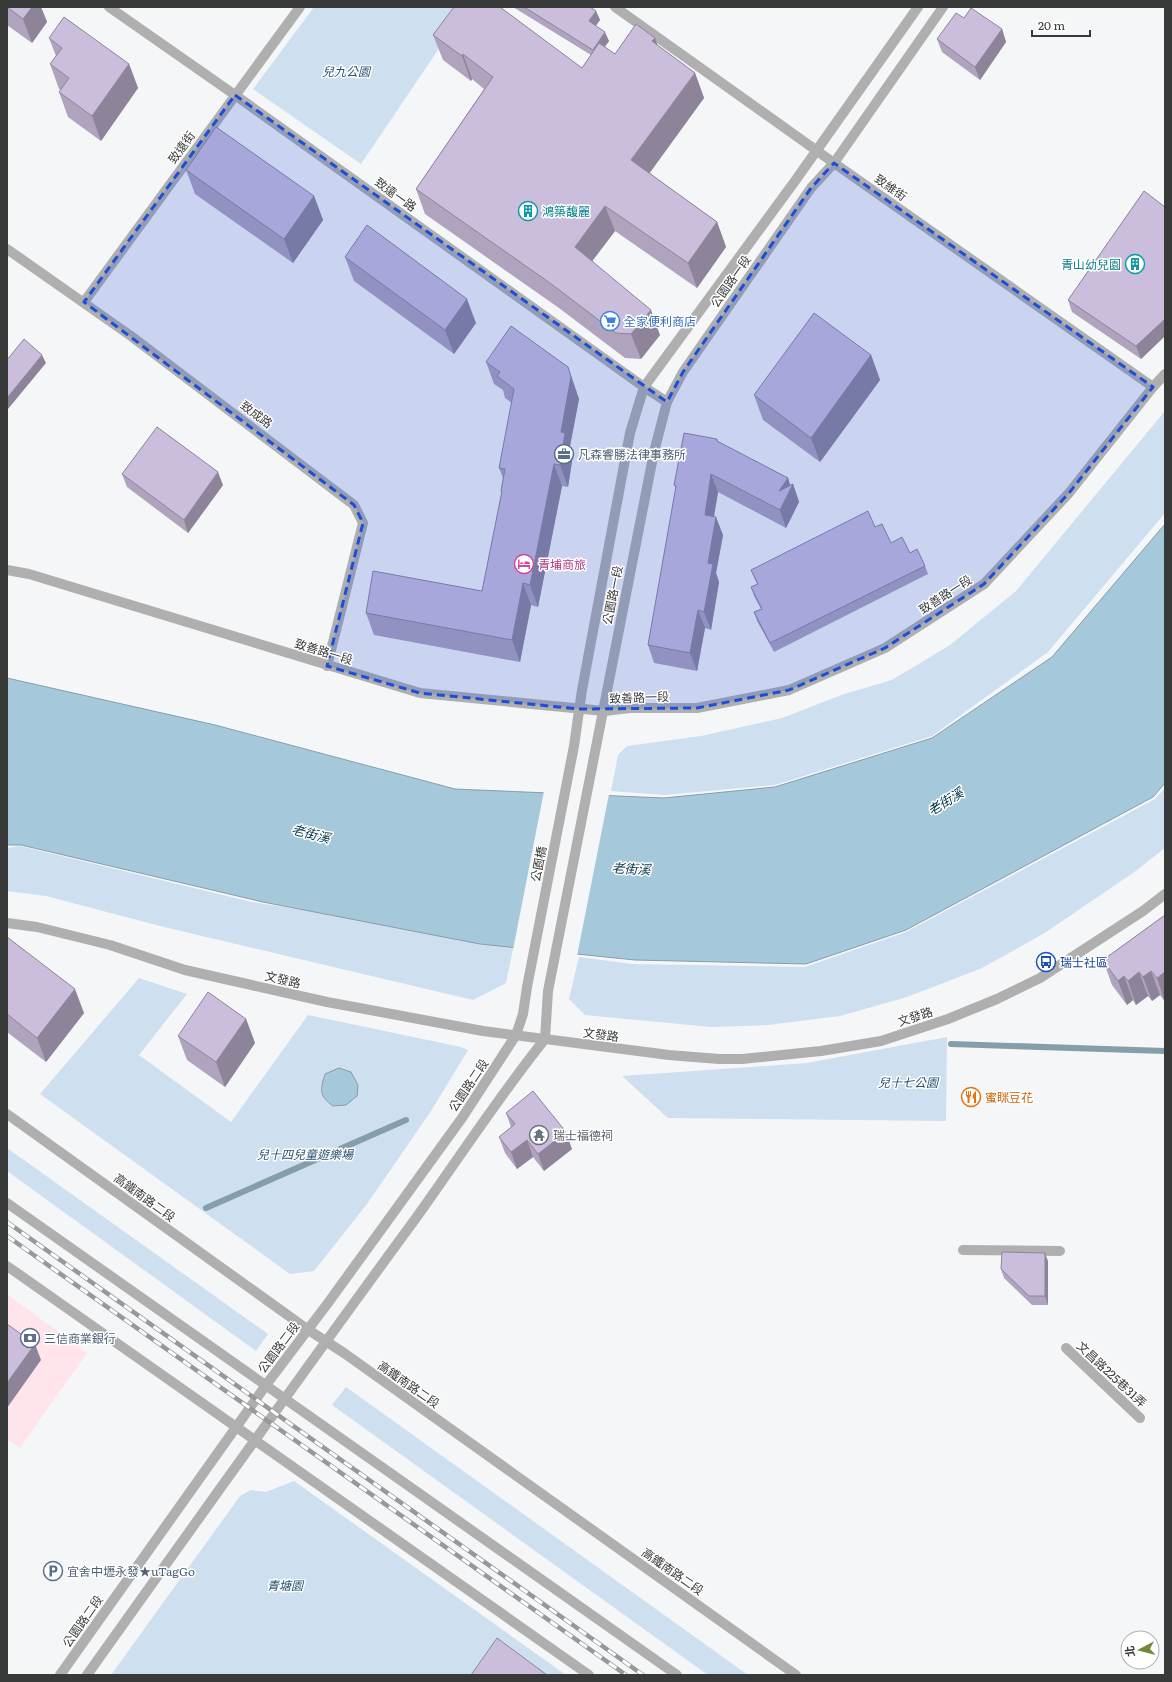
<svg xmlns="http://www.w3.org/2000/svg" width="1172" height="1682" font-family="Literata,'Noto Sans TC',serif">
  <rect width="100%" height="100%" fill="#f5f6f8"/>
  <path fill="#ffe4eb" d="M7,1294L87,1353L20,1448L7,1439Z"/>
  <g fill="#cedfef">
    <path d="M314,7H467L361,164L253,89Z"/>
    <path d="M1165,411V513L1048,652L932,736L775,785L664,795L611,791L618,755L627,746L701,736L782,718L844,694L892,680L950,645L1016,591Z"/>
    <path d="M1165,788V848L1133,873L1043,934L982,968L907,997L840,1016L768,1025L711,1027L585,1015L569,999L579,957L632,964L805,967L906,932L1155,799Z"/>
    <path d="M20,846L252,902L514,944L506,983L473,1000L160,926L46,896L7,891V848Z"/>
    <path d="M139,978L187,994L139,1055L231,1122L308,1015L461,1047L468,1050L431,1111L367,1204L314,1271L290,1274L40,1094Z"/>
    <path d="M947,1037L946,1121L668,1118L622,1076L807,1063Z"/>
    <path d="M7,1148L268,1334L256,1351L7,1171Z"/>
    <path d="M346,1387L748,1675H708L332,1405Z"/>
    <path d="M294,1481L566,1675H111L240,1496L251,1490L266,1492Z"/>
  </g>
  <g fill="#a5c9db" stroke="#849eaa">
    <path d="M1165,524V783L1153,797L906,930L806,964L635,960L480,944L263,902L21,845H7V678L215,725L455,789L664,798L775,787L932,738L1052,657Z"/>
    <path d="M339,1068L351,1072L358,1085L357,1096L346,1105L333,1106C319,1096 320,1090 325,1074Z"/>
  </g>
  <path fill="#f5f6f8" d="M544,791L609,794L577,956L513,950Z"/>
  <g fill="none" stroke-linecap="round" stroke-linejoin="round">
    <g stroke="#849eaa" stroke-width="6">
      <path d="M951,1044L1165,1051"/>
      <path d="M206,1208L406,1120"/>
    </g>
    <g stroke="#b0afaf" stroke-width="10">
      <path d="M109,7L235,95L644,387L667,402"/>
      <path d="M615,7L834,163L1153,387"/>
      <path d="M7,249L131,336L354,505L363,523L327,666"/>
      <path d="M84,302L300,7"/>
      <path d="M7,570L29,574L420,693L604,711L630,708H697L789,690L885,648L984,584L1069,493L1153,387L1165,374"/>
      <path d="M7,923L37,927L110,945L185,970L327,1002L483,1031L669,1055L719,1059H742L821,1051L881,1041L948,1019L997,999L1040,978L1143,911L1165,894"/>
      <path d="M545,1039L548,991L654,452L667,402L683,372L811,188L834,163L943,7"/>
      <path d="M7,1114L307,1329L344,1353L796,1675"/>
      <path d="M7,1203L677,1675"/>
      <path d="M963,1250L1060,1251"/>
      <path d="M7,1266L589,1675"/>
      <path d="M1066,1348L1140,1418"/>
      <path d="M60,1675L266,1385L328,1303L462,1118L516,1035L523,1014L527,987L574,746L582,690L630,433L644,387L795,181L918,7"/>
      <path d="M87,1675C196,1522 305,1369 416,1218C459,1158 499,1096 545,1039"/>
    </g>
    <defs>
      <g id="rail">
        <path d="M7,1222L643,1675"/>
        <path d="M7,1236L626,1675"/>
      </g>
    </defs>
    <use href="#rail" stroke="#979899" stroke-width="4.5"/>
    <use href="#rail" stroke="#fff" stroke-width="3" stroke-dasharray="9" stroke-linecap="butt"/>
  </g>
  <g fill="#afa3bd">
    <path d="M7,7H41L47,22L32,43L7,25V26Z"/>
    <path d="M513,7H590L596,11L600,20L596,26L609,41L605,47L615,54L655,38L657,45L695,73L704,98L649,173L717,222L726,247L697,288L615,231L592,261L660,335L641,359L625,358L559,308L425,214L416,189L484,89L472,79L471,81L443,60L433,35L582,68L591,55Z"/>
    <path d="M964,18L1002,29L1006,42L980,80L942,52L937,39Z"/>
    <path d="M49,38L129,64L138,88L101,141L68,117L59,92L61,90L59,89L50,64L56,56Z"/>
    <path d="M186,170L314,196L323,220L293,263L195,194Z"/>
    <path d="M1165,207V336L1141,359L1072,312L1068,300Z"/>
    <path d="M345,257L476,323L454,354L354,281Z"/>
    <path d="M871,355L880,380L820,462L763,420L754,395Z"/>
    <path d="M486,362L568,367L579,399L570,446L573,455L568,487L562,486L538,607L531,605L520,662L374,635L366,613L482,591L502,493L501,491L503,478L499,468L512,403L505,398L503,390L494,384Z"/>
    <path d="M717,439L718,442L788,478L790,485L793,484L799,502L786,528L718,492L714,517L723,535L716,573L719,582L711,630L705,628L697,671L654,663L648,645L676,489L674,485Z"/>
    <path d="M122,474L223,485L188,533L127,487Z"/>
    <path d="M875,527L891,543L910,553L925,566L928,574L774,652L757,621L754,612L761,609L754,596L751,587L757,584L751,570Z"/>
    <path d="M1165,915V1002L1160,995L1152,1001L1148,996L1136,1005L1133,1000L1127,1005L1112,985L1103,960Z"/>
    <path d="M7,937L84,1013L46,1062L7,1032Z"/>
    <path d="M246,1019L255,1043L225,1087L187,1060L178,1036Z"/>
    <path d="M506,1113L572,1149L544,1171L533,1157L517,1169L505,1153L499,1137L511,1127Z"/>
    <path d="M1048,1261V1305H1032L1004,1278L1001,1269Z"/>
  </g>
  <g fill="#8e849a">
    <path d="M32,7H41L47,22L32,43L23,19Z"/>
    <path d="M596,11L600,20L592,30L589,21Z"/>
    <path d="M1002,29L1006,42L980,80L975,67Z"/>
    <path d="M605,32L609,41L596,58L593,50Z"/>
    <path d="M655,38L664,63L652,41Z"/>
    <path d="M463,54L472,79L471,81L462,56Z"/>
    <path d="M129,64L138,88L101,141L92,116Z"/>
    <path d="M695,73L704,98L641,185L631,160Z"/>
    <path d="M314,196L323,220L293,263L284,239Z"/>
    <path d="M605,206L615,231L584,272L575,247Z"/>
    <path d="M717,222L726,247L697,288L688,263Z"/>
    <path d="M467,299L476,323L454,354L445,330Z"/>
    <path d="M651,310L660,335L641,359L631,334Z"/>
    <path d="M1165,319V336L1141,359L1136,346Z"/>
    <path d="M42,355L46,363L8,409L7,405V398Z"/>
    <path d="M871,355L880,380L820,462L811,438Z"/>
    <path d="M568,367L579,399L570,446L573,455L568,487L560,465L561,432Z"/>
    <path d="M554,464L562,486L538,607L530,585Z"/>
    <path d="M218,472L223,485L188,533L184,520Z"/>
    <path d="M711,474L718,492L711,533L705,515Z"/>
    <path d="M788,478L791,488L793,484L799,502L786,528L780,510L779,491Z"/>
    <path d="M716,517L723,535L716,573L719,582L711,630L704,612L708,563Z"/>
    <path d="M523,583L531,605L520,662L512,640Z"/>
    <path d="M698,610L705,628L697,671L690,653Z"/>
    <path d="M1151,971L1160,995L1152,1001L1143,977Z"/>
    <path d="M1139,972L1148,996L1136,1005L1128,981Z"/>
    <path d="M1165,972V1002L1157,978Z"/>
    <path d="M1124,976L1133,1000L1127,1005L1118,981Z"/>
    <path d="M75,989L84,1013L46,1062L37,1038Z"/>
    <path d="M246,1019L255,1043L225,1087L216,1062Z"/>
    <path d="M566,1132L572,1149L544,1171L538,1154Z"/>
    <path d="M527,1140L533,1157L517,1169L511,1152Z"/>
    <path d="M1045,1253L1048,1261V1305L1045,1296Z"/>
    <path d="M35,1344L41,1360L7,1408V1383Z"/>
  </g>
  <g fill="#cbbddc" stroke="#8e849a">
    <path d="M7,7H32L23,19Z"/>
    <path d="M454,7H500L582,68L599,43L615,54L636,24L655,38L652,41L695,73L631,160L717,222L688,263L605,206L575,247L651,310L631,334L616,333L550,283L416,189L493,77L463,54L462,56L433,35Z"/>
    <path d="M524,7H590L596,11L589,21L605,32L593,50Z"/>
    <path d="M971,8L1002,29L975,67L937,39L956,13L964,18Z"/>
    <path d="M64,17L129,64L92,116L59,92L69,78L50,64L62,48L49,38Z"/>
    <path d="M216,127L314,196L284,239L186,170Z"/>
    <path d="M1144,191L1165,207V319L1136,346L1068,300Z"/>
    <path d="M367,225L467,299L445,330L345,257Z"/>
    <path d="M814,313L871,355L811,438L754,395Z"/>
    <path d="M511,326L568,367L571,377L561,432L565,433L560,465L554,464L530,585L523,583L512,640L366,613L373,571L482,591L502,491H501L505,469L499,468L514,389L497,376L500,372L486,362Z"/>
    <path d="M24,339L42,355L7,398V360Z"/>
    <path d="M157,427L218,472L184,520L122,474Z"/>
    <path d="M684,433L717,439V441L788,478L779,491L793,484L780,510L711,474L705,515L716,517L708,563L713,564L704,612L698,610L690,653L648,645L676,486L674,485Z"/>
    <path d="M868,511L875,527L882,524L891,543L902,537L910,553L917,549L925,566L770,643L754,612L762,609L751,587L758,584L751,570Z"/>
    <path d="M1165,915V972L1157,978L1151,971L1143,977L1139,972L1128,981L1124,976L1118,981L1103,960Z"/>
    <path d="M7,937L75,989L37,1038L7,1014Z"/>
    <path d="M208,992L246,1019L216,1062L178,1036Z"/>
    <path d="M533,1091L566,1132L538,1154L527,1140L511,1152L499,1137L515,1124L506,1113Z"/>
    <path d="M1002,1252L1045,1253V1296H1029L1001,1269Z"/>
    <path d="M7,1324L35,1344L7,1383Z"/>
    <path d="M497,1638L547,1675H471Z"/>
  </g>
  <path fill="#1d4ed8" fill-opacity="0.2" stroke="#1d4ed8" stroke-width="3" stroke-dasharray="8 5" stroke-linejoin="round" d="M235,95L667,402L683,372L811,188L834,163L1153,387L1069,493L984,584L885,648L789,690L697,708L579,709L420,693L327,666L363,523L354,505L84,302Z"/>
  <defs>
    <symbol id="building-ring" viewBox="-11 -11 22 22"><circle r="9.5" fill="#fff" stroke="#0f9aa8" stroke-width="1.5"/><path d="M-4-6H4V6H1V3H-1V6H-4ZM-2.5-4.3h1.7v1.8h-1.7ZM.8-4.3h1.7v1.8H.8ZM-2.5-1h1.7V.8h-1.7ZM.8-1h1.7V.8H.8Z" fill="#0f9aa8"/></symbol>
    <symbol id="supermarket-ring" viewBox="-11 -11 22 22"><circle r="9.5" fill="#fff" stroke="#3f7fe0" stroke-width="1.5"/><path d="M-6-5.5h2.5l.6 2H6L4.5 2H-2.5L-4.4-4H-6ZM-1.5 3.2a1.3 1.3 0 1 0 .1 0ZM3 3.2a1.3 1.3 0 1 0 .1 0Z" fill="#3f7fe0"/></symbol>
    <symbol id="office-ring" viewBox="-11 -11 22 22"><circle r="9.5" fill="#fff" stroke="#5c6f8a" stroke-width="1.5"/><path d="M-6-3h4V-5.5h4V-3h4V5H-6ZM-1-4.5V-3h2v-1.5ZM-6 0V1H6V0Z" fill="#5c6f8a"/></symbol>
    <symbol id="hotel-ring" viewBox="-11 -11 22 22"><circle r="9.5" fill="#fff" stroke="#d1479c" stroke-width="1.5"/><path d="M-6-4.5h1.5V1H6V5H4.5V3h-9V5H-6ZM-4 0a1.8 1.8 0 1 1 3.6 0ZM.5 0V-2.5h3Q6-2.5 6 0Z" fill="#d1479c"/></symbol>
    <symbol id="bus-ring" viewBox="-11 -11 22 22"><circle r="9.5" fill="#fff" stroke="#1a4fb4" stroke-width="1.5"/><path d="M-5-6H5V4H4V6H2V4H-2V6H-4V4H-5ZM-3.5-4V0h7V-4ZM-3.5 1.2v1.5H-2V1.2ZM2 1.2v1.5H3.5V1.2Z" fill="#1a4fb4"/></symbol>
    <symbol id="restaurant-ring" viewBox="-11 -11 22 22"><circle r="9.5" fill="#fff" stroke="#e8710a" stroke-width="1.5"/><path d="M-5-6h1v4h1v-4h1v4h1v-4h1v5L-1.5 .5V6h-2V.5L-5-1ZM5-6V6H3V1.5H1.5Q1.5-4 5-6Z" fill="#e8710a"/></symbol>
    <symbol id="temple-ring" viewBox="-11 -11 22 22"><circle r="9.5" fill="#fff" stroke="#6b7280" stroke-width="1.5"/><path d="M0-6L5-2H3V0L6.5 2.5H4V6H1.5V3h-3V6H-4V2.5H-6.5L-3 0V-2H-5Z" fill="#6b7280"/></symbol>
    <symbol id="bank-ring" viewBox="-11 -11 22 22"><circle r="9.5" fill="#fff" stroke="#5c6f8a" stroke-width="1.5"/><path d="M-6-4H6V4H-6ZM0-2.3a2.3 2.3 0 1 0 0 4.6a2.3 2.3 0 1 0 0-4.6Z" fill="#5c6f8a"/></symbol>
    <symbol id="parking-ring" viewBox="-11 -11 22 22"><circle r="9.5" fill="#fff" stroke="#5c6f8a" stroke-width="1.5"/><path d="M-3.5-5.5H1a3.5 3.5 0 0 1 0 7H-1V5.5H-3.5ZM-1-3.4V-.6H.8a1.4 1.4 0 0 0 0-2.8Z" fill="#5c6f8a"/></symbol>
  </defs>
  <g fill-rule="evenodd">
    <use href="#building-ring" x="517" y="200" width="22" height="22"/>
    <use href="#building-ring" x="1124" y="253" width="22" height="22"/>
    <use href="#supermarket-ring" x="599" y="310" width="22" height="22"/>
    <use href="#office-ring" x="553" y="443" width="22" height="22"/>
    <use href="#hotel-ring" x="513" y="553" width="22" height="22"/>
    <use href="#bus-ring" x="1035" y="951" width="22" height="22"/>
    <use href="#restaurant-ring" x="960" y="1086" width="22" height="22"/>
    <use href="#temple-ring" x="528" y="1124" width="22" height="22"/>
    <use href="#bank-ring" x="19" y="1327" width="22" height="22"/>
    <use href="#parking-ring" x="42" y="1560" width="22" height="22"/>
  </g>
  <g text-anchor="middle" dominant-baseline="central" stroke-width="3" stroke-linejoin="round" paint-order="stroke">
    <g font-size="12" font-style="italic" fill="#2a5175" stroke="#fff">
      <text x="346" y="71">兒九公園</text>
      <text x="908" y="1082">兒十七公園</text>
      <text x="305" y="1154">兒十四兒童遊樂場</text>
      <text x="285" y="1585">青塘園</text>
    </g>
    <g font-size="12" fill="#383939" stroke="#fff">
      <text transform="translate(181 147) rotate(-54)">致遠街</text>
      <text transform="translate(891 187) rotate(35)">致維街</text>
      <text transform="translate(396 194) rotate(36)">致遠一路</text>
      <text transform="translate(730 281) rotate(-55)">公園路一段</text>
      <text transform="translate(257 414) rotate(37)">致成路</text>
      <text transform="translate(945 594) rotate(-33)">致善路一段</text>
      <text transform="translate(612 595) rotate(-79)">公園路一段</text>
      <text transform="translate(324 651) rotate(17)">致善路一段</text>
      <text transform="translate(639 697) rotate(-2)">致善路一段</text>
      <text transform="translate(538 864) rotate(-79)">公園橋</text>
      <text transform="translate(283 979) rotate(13)">文發路</text>
      <text transform="translate(915 1016) rotate(-18)">文發路</text>
      <text transform="translate(601 1034) rotate(7)">文發路</text>
      <text transform="translate(468 1085) rotate(-56)">公園路二段</text>
      <text transform="translate(145 1197) rotate(36)">高鐵南路二段</text>
      <text transform="translate(278 1347) rotate(-53)">公園路二段</text>
      <text transform="translate(1112 1374) rotate(43)">文昌路225巷31弄</text>
      <text transform="translate(409 1384) rotate(35)">高鐵南路二段</text>
      <text transform="translate(673 1571) rotate(35)">高鐵南路二段</text>
      <text transform="translate(82 1621) rotate(-55)">公園路二段</text>
    </g>
    <g font-size="12" fill="#0d838f" stroke="#fff" text-anchor="start">
      <text x="542" y="211">鴻築馥麗</text>
      <text x="1121" y="264" text-anchor="end">青山幼兒園</text>
    </g>
    <g font-size="12" fill="#366cbe" stroke="#fff" text-anchor="start">
      <text x="624" y="321">全家便利商店</text>
    </g>
    <g font-size="12" fill="#4e5e75" stroke="#fff" text-anchor="start">
      <text x="578" y="454">凡森睿勝法律事務所</text>
      <text x="44" y="1338">三信商業銀行</text>
      <text x="67" y="1571">宜舍中壢永發★uTagGo</text>
    </g>
    <g font-size="12" fill="#b23c85" stroke="#fff" text-anchor="start">
      <text x="538" y="564">青埔商旅</text>
    </g>
    <g font-size="12" fill="#164399" stroke="#fff" text-anchor="start">
      <text x="1060" y="962">瑞士社區</text>
    </g>
    <g font-size="12" fill="#c56008" stroke="#fff" text-anchor="start">
      <text x="985" y="1097">蜜眯豆花</text>
    </g>
    <g font-size="12" fill="#5b616d" stroke="#fff" text-anchor="start">
      <text x="553" y="1135">瑞士福德祠</text>
    </g>
    <g font-size="13" font-style="italic" fill="#04364a" stroke="#fff">
      <text transform="translate(945 801) rotate(-32)">老街溪</text>
      <text transform="translate(311 833) rotate(14)">老街溪</text>
      <text transform="translate(631 868) rotate(3)">老街溪</text>
    </g>
  </g>
  <rect width="1172" height="1682" fill="none" stroke="#383939" stroke-width="16"/>
  <g transform="translate(1140 1650) rotate(263)"><circle r="19" fill="#ffffff" stroke="#afb0b0"/>
  <path d="M0-3L7 15L0 10L-7 15Z" fill="#738738"/>
  <text y="-6" font-size="11" font-weight="bold" text-anchor="middle" fill="#383939">北</text>
  </g>
  <path d="M1032 30v6h58v-6" fill="none" stroke="#383939" stroke-width="2"/>
  <text x="1038" y="30" font-size="12" fill="#383939" stroke="#ffffff" stroke-width="3" paint-order="stroke">20 m</text>
</svg>
